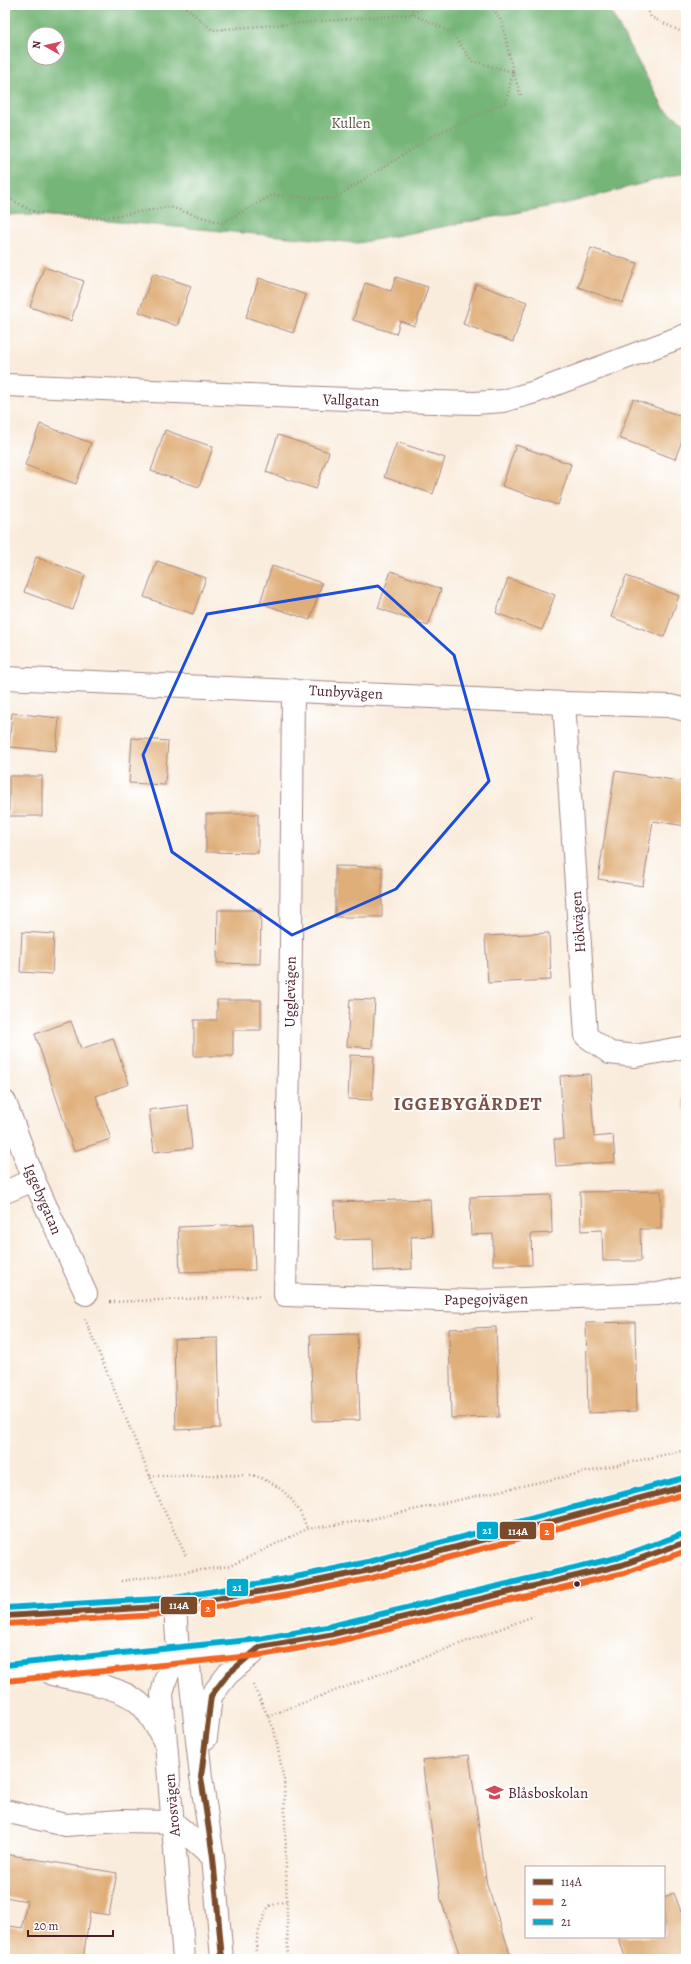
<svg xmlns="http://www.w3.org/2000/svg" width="691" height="1964" font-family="Alegreya,serif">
  <rect width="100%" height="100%" fill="#fff"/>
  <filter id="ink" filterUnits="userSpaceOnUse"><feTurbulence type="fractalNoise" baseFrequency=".025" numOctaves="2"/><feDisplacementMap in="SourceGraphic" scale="8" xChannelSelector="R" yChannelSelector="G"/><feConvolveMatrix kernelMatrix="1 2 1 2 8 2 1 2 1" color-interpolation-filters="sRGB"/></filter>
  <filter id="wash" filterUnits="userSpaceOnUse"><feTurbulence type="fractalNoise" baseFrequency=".012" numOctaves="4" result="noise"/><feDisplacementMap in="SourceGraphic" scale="16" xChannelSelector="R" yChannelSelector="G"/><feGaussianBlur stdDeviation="0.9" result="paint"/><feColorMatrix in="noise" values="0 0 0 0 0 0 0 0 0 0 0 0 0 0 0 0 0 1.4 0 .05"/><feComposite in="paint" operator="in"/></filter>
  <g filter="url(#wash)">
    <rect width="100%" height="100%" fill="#f9ecdc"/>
    <path fill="#74b577" stroke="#5f6a51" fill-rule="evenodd" d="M5,5H607L664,109L686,124V172L572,202L358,243L29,214L5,215ZM34,34H58V58H34Z"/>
    <g id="blocks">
      <g fill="#e0af79">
        <path d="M591,248L637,263L623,303L578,287Z"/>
        <path d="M44,267L84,281L71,321L30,307Z"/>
        <path d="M153,273L191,286L177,326L139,312Z"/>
        <path d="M396,277L428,287L415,326L400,321L396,334L353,320L365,283L391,291Z"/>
        <path d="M259,278L306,295L293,333L246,317Z"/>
        <path d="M476,284L527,302L513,342L463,324Z"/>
        <path d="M633,399L686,418V430L675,459L619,438Z"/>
        <path d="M40,424L91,443L76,484L25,465Z"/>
        <path d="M165,430L213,447L199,487L151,471Z"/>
        <path d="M278,435L329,452L316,489L266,472Z"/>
        <path d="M397,442L445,458L433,494L384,477Z"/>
        <path d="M516,445L571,464L558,505L502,486Z"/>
        <path d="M36,557L85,575L73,610L24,592Z"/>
        <path d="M157,561L206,578L193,614L144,597Z"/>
        <path d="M272,566L322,583L310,620L260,603Z"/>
        <path d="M391,571L441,589L428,626L378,608Z"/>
        <path d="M626,576L679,596L664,637L611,617Z"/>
        <path d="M508,578L555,595L542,630L496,613Z"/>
        <path d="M12,713L59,718L56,751L9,747Z"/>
        <path d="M132,738L168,741L165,785L129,783Z"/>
        <path d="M615,771L686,782V826L653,821L643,886L598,879Z"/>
        <rect x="9" y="776" width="33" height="40"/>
        <path d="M206,814H258V853L206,852Z"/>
        <path d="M335,866L382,867V917H335Z"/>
        <path d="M218,910H261L260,964L217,963Z"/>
        <path d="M22,932L54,934L52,974L20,972Z"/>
        <path d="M549,933L551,980L488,983L485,936Z"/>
        <path d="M350,999L375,1000L372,1048L347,1046Z"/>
        <path d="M217,1000H261V1030H233V1056H194V1020H217Z"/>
        <path d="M71,1021L81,1049L113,1038L129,1084L96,1096L111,1139L74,1151L35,1034Z"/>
        <path d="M350,1055L374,1056L372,1100L348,1099Z"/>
        <path d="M590,1074L594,1137L613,1135L615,1162L556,1166L554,1139H564L560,1076Z"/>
        <path d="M686,1099V1111H685L683,1100Z"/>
        <path d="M188,1105L192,1148L154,1152L149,1110Z"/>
        <path d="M661,1191V1229H640L641,1261H603L602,1230L581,1231L580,1192Z"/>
        <path d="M551,1195L552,1233L531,1234L532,1265H493V1234L471,1235L470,1197Z"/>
        <path d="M430,1199L432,1236L411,1237L412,1269L374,1271L373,1239L336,1240L334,1202Z"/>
        <path d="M253,1224L255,1270L180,1272L178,1227Z"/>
        <path d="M635,1322L637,1411L588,1413L586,1323Z"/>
        <path d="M496,1327L499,1417L451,1418L449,1329Z"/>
        <path d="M357,1334L360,1420L313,1421L310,1335Z"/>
        <path d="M218,1338L220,1428L176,1430L174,1339Z"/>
        <path d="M469,1755L487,1885L512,1959H461L441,1900L422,1760Z"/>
        <path d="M5,1854L117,1873L109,1915L90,1912L83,1959H5V1925L22,1928L27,1901L5,1897Z"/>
        <path d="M674,1893L686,1925V1959H626L618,1937H664V1897Z"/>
      </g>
    </g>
  </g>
  <g filter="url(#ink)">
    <use href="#blocks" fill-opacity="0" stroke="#a28684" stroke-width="1"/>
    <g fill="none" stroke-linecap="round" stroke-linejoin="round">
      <defs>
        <g id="minor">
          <path d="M5,385L396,401L475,403L503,401L535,392L686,335"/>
          <path d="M5,678L564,703L670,706L686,710"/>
          <path d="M293,690L291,943L285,1295L472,1301L658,1294L686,1288"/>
          <path d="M564,703L586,1036L610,1053L635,1056L686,1047"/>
          <path d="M5,1102L34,1180L86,1294"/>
          <path d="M5,1192L34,1180"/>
          <path d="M175,1606L178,1654L166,1678L162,1694L184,1959"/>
          <path d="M5,1616L175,1606L292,1586L370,1570L686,1486"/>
          <path d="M178,1654L189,1666L201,1777L213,1857L222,1959"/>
          <path d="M5,1673L260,1647L329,1635L622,1565L686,1542"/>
          <path d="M52,1674C77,1680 119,1686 138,1702C150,1712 157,1728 164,1741"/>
          <path d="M206,1738L211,1696L228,1674L260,1647"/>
          <path d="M5,1811L65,1825L121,1821L173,1822L213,1857"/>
        </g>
      </defs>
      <use href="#minor" stroke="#a28684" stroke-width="24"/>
      <g stroke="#a28684" stroke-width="2.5" stroke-dasharray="1 3" stroke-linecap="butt">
        <path d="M183,5L212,30L412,14L427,5"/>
        <path d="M412,5V14L451,32L472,61L513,72L502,22L491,5"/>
        <path d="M645,5L651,17L686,34"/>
        <path d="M5,196L32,211L95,219L170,207L222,223L273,195L333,199L433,136L506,102L513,72L521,96"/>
        <path d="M110,1302L261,1296"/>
        <path d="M85,1319L162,1506L187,1558"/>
        <path d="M150,1476L252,1475C280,1483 298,1501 307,1529"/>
        <path d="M121,1581L230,1566L307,1529L367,1520L686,1450"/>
        <path d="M253,1685L274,1729L284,1780L288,1959"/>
        <path d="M268,1716L534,1616"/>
        <path d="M256,1959C255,1939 260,1924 269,1906L287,1901"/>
      </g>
      <use href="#minor" stroke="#fff" stroke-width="22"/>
      <defs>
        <g id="bus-1">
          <path d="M5,1616L175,1606L292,1586L370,1570L686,1486"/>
          <path d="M222,1959L213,1857L201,1777L211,1696L228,1674L260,1647L329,1635L622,1565L686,1542"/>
        </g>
        <g id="bus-2">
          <path d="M5,1624L175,1614L294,1594L372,1578L686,1494"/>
          <path d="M6,1681L261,1655L330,1643L624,1573L686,1551"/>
        </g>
        <g id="bus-3">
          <path d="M5,1608L174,1598L291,1578L368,1562L684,1478"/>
          <path d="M5,1665L259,1639L327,1627L620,1557L683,1534"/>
        </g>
      </defs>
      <use href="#bus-1" stroke="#fff" stroke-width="9"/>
      <use href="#bus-2" stroke="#fff" stroke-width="9"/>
      <use href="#bus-3" stroke="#fff" stroke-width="9"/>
      <use href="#bus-1" stroke="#7a4b2a" stroke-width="6"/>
      <use href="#bus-2" stroke="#f26522" stroke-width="6"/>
      <use href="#bus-3" stroke="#00a9ce" stroke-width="6"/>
    </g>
  </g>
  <path fill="none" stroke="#1d4ed8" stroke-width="3" stroke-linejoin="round" d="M378,586L454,655L489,781L396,889L292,935L172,852L143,755L207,614Z"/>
  <defs>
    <symbol id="school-bare" viewBox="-9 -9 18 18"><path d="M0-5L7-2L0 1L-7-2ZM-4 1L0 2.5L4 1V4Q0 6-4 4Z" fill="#d1495b" stroke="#fff" stroke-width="2.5" paint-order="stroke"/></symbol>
  </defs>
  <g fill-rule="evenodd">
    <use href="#school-bare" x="482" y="1780" width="25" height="25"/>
  </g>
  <circle fill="#4a1f2b" stroke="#fff" stroke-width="1.5" cx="577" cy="1584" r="3.5"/>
  <g text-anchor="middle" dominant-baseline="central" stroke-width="4" stroke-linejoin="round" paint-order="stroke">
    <g font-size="15" fill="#5f5548" stroke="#fff">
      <text x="351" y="123">Kullen</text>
    </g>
    <g font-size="15" fill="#4a1f2b" stroke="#fff">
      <text transform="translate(351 400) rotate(2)">Vallgatan</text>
      <text transform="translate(346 692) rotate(3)">Tunbyvägen</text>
      <text transform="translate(578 922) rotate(-94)">Hökvägen</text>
      <text transform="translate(290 992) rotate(-89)">Ugglevägen</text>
      <text transform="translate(43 1199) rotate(67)">Iggebygatan</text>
      <text transform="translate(486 1299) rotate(-1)">Papegojvägen</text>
      <text transform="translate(172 1805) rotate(-95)">Arosvägen</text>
    </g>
    <g font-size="15" fill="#4a1f2b" stroke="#fff" text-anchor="start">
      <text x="508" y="1793">Blåsboskolan</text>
    </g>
    <g font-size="19" font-weight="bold" letter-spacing="1" fill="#7e5146" stroke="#fff">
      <text x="468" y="1104">IGGEBYGÄRDET</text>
    </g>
  </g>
  <g stroke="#fff" stroke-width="1.5">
    <rect x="476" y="1521" width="23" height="19" rx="4" fill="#00a9ce"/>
    <rect x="499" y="1521" width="38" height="19" rx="4" fill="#7a4b2a"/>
    <rect x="539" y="1522" width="16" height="19" rx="4" fill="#f26522"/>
    <rect x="226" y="1578" width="23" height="19" rx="4" fill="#00a9ce"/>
    <rect x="160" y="1596" width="38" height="19" rx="4" fill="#7a4b2a"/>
    <rect x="200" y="1599" width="16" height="19" rx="4" fill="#f26522"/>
  </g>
  <g font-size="11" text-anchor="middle" font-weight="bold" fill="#fff">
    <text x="487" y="1534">21</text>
    <text x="518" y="1535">114A</text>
    <text x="547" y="1535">2</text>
    <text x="237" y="1591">21</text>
    <text x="179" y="1609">114A</text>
    <text x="208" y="1612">2</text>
  </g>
  <rect width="691" height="1964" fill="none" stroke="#fff" stroke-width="20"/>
  <rect x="525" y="1866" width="140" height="72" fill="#ffffff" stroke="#b7a5aa"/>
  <rect x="533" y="1879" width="20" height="6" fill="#7a4b2a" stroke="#b7a5aa"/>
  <text x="561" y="1886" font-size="12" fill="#4a1f2b">114A</text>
  <rect x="533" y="1899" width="20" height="6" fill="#f26522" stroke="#b7a5aa"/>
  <text x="561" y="1906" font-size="12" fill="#4a1f2b">2</text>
  <rect x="533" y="1919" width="20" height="6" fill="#00a9ce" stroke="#b7a5aa"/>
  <text x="561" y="1926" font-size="12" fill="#4a1f2b">21</text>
  <g transform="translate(46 46) rotate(278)"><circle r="19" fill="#ffffff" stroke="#b7a5aa"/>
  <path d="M0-3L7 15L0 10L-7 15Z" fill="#d1495b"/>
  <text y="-6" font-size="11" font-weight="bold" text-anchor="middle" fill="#4a1f2b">N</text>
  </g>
  <path d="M28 1930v6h85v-6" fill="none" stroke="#4a1f2b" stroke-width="2"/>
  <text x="34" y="1930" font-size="12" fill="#4a1f2b" stroke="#ffffff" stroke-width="3" paint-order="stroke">20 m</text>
</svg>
